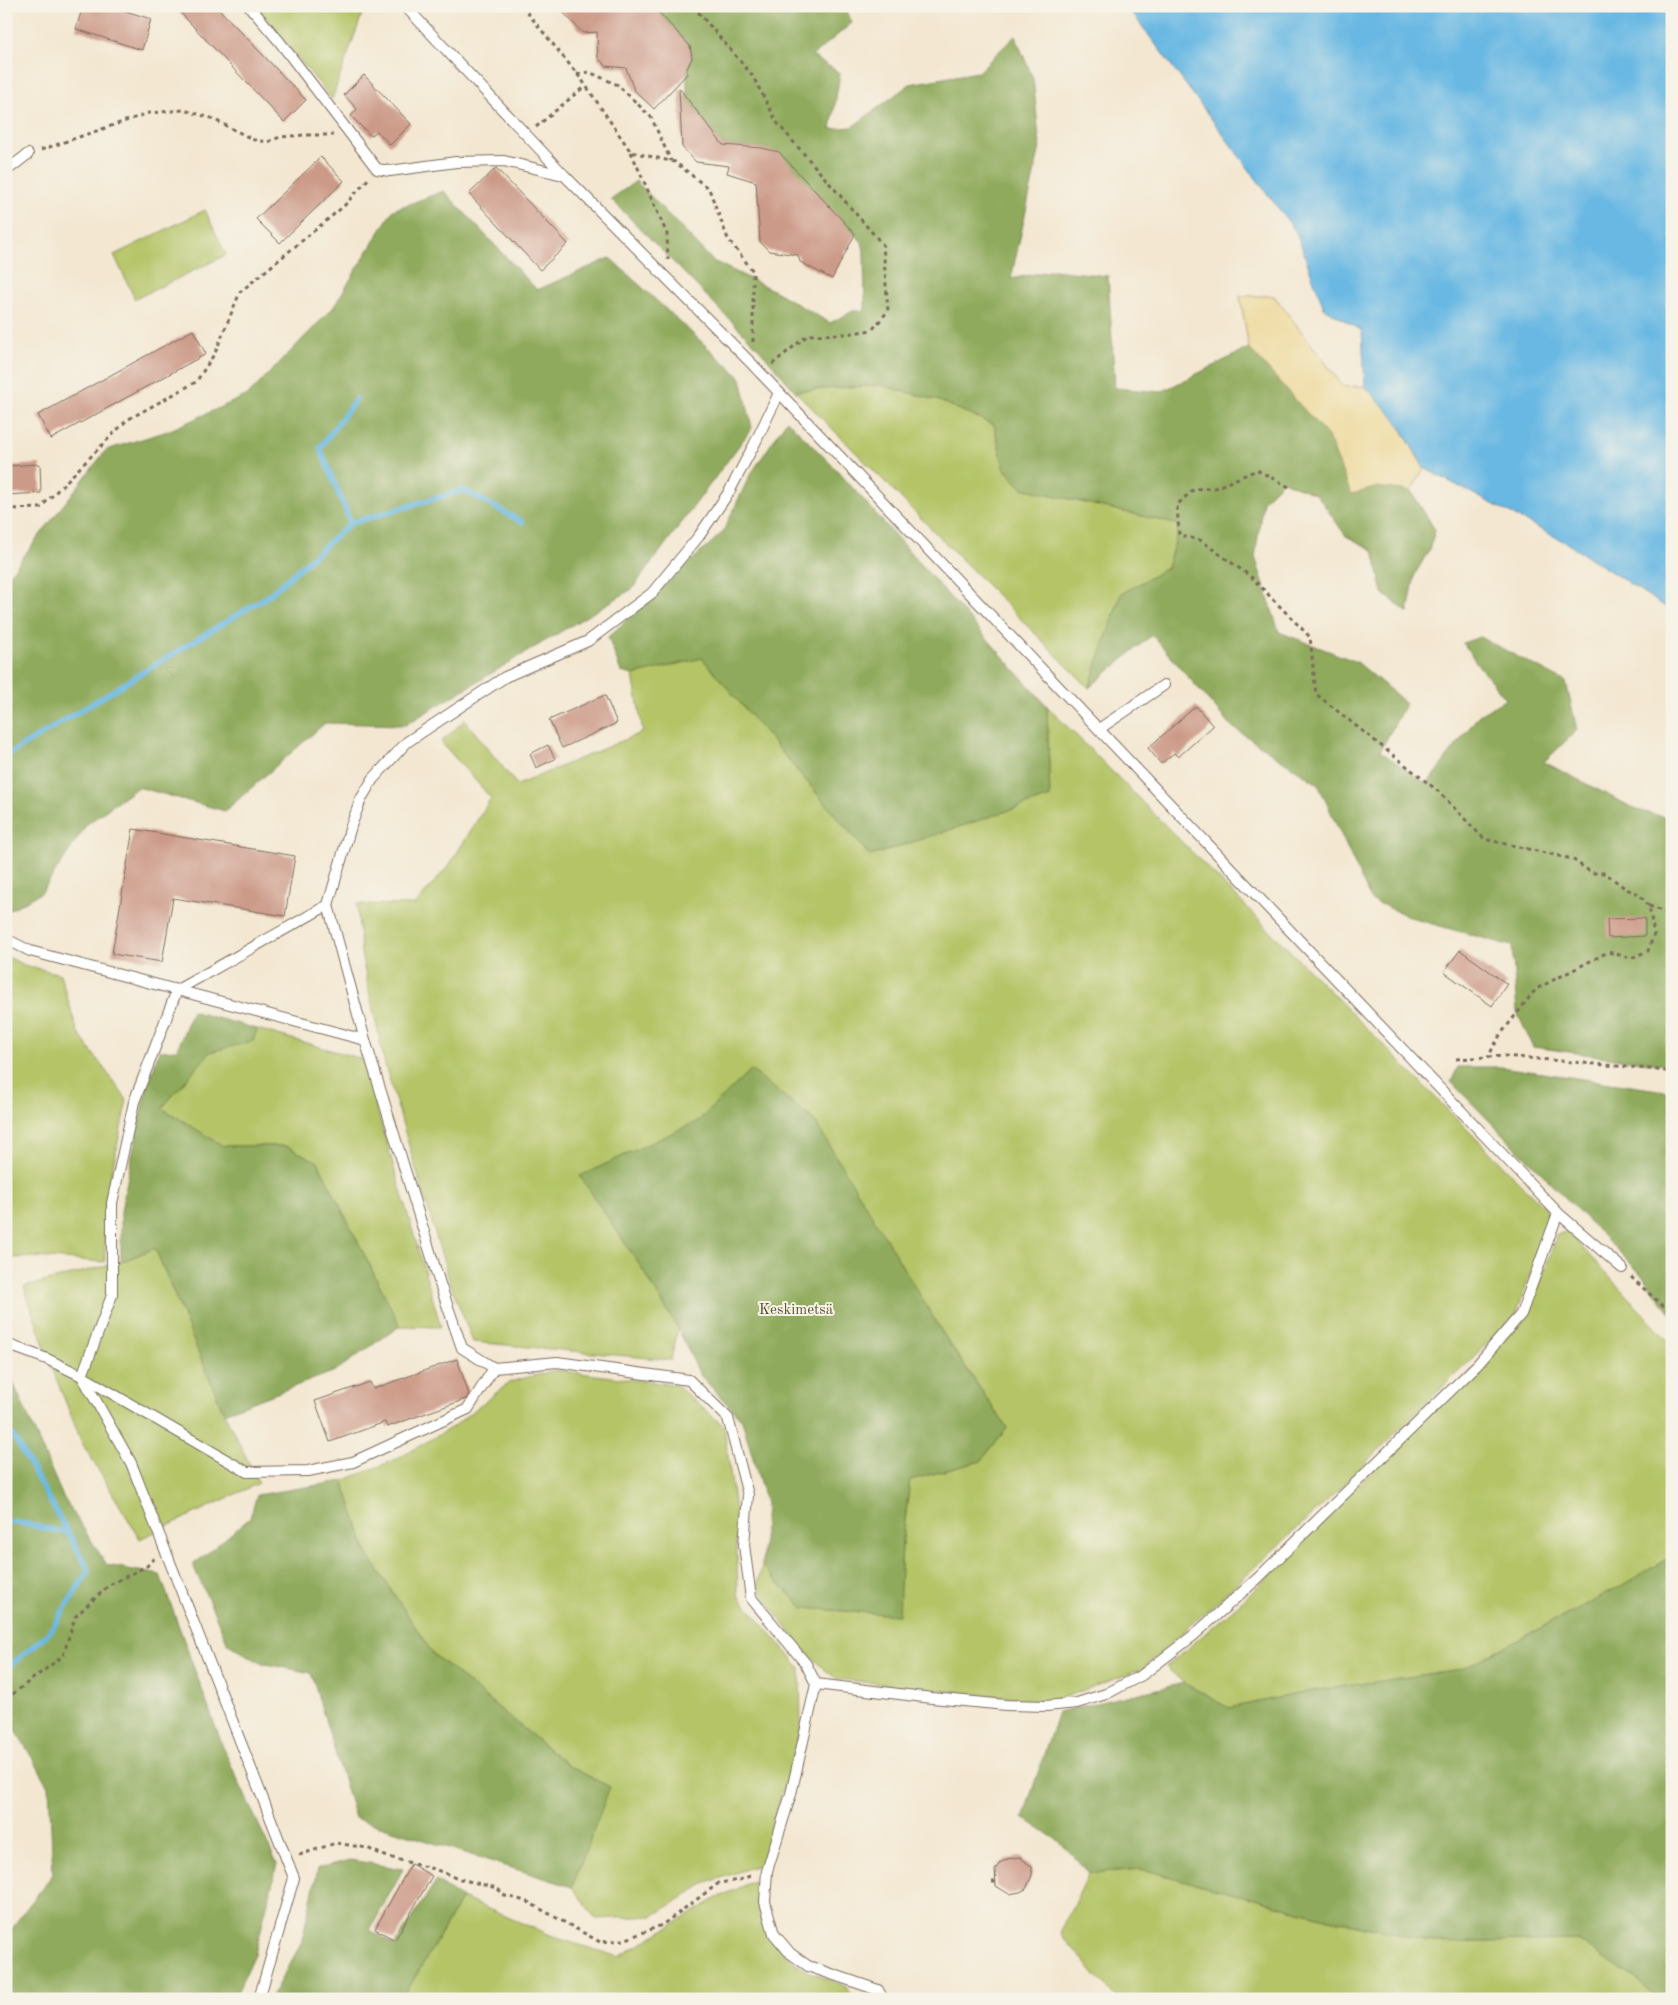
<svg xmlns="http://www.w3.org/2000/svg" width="1678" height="2005" font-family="'Old Standard TT',serif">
  <rect width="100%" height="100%" fill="#f7f3e8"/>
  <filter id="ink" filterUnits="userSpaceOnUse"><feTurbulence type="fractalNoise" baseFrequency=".02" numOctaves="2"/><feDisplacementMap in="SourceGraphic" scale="10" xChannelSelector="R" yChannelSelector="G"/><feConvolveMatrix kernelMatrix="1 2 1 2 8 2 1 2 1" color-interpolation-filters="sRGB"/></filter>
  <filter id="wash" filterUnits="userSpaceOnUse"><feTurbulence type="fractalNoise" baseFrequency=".0096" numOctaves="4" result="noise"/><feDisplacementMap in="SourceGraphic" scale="20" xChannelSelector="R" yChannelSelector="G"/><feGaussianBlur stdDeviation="1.12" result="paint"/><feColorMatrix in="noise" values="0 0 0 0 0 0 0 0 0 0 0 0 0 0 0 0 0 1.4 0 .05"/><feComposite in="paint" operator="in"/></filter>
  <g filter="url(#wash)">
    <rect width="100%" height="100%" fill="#f3e7d1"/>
    <g fill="#b4c466" stroke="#787742">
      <path d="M255,6H365L332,99Z"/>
      <path d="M205,210L226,255L135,299L114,255Z"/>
      <path d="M880,385L940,401L994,425L1004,468L1022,488L1180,525L1167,568L1121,594L1089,688L795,391Z"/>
      <path d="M702,658L870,856L1050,797L1047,706L1547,1210L1549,1221L1516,1315L1326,1502L1143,1669L1051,1702L837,1679C803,1655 780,1619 757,1586L762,1566L803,1608L898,1615L902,1548L910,1480L981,1461L1007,1428L951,1345L751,1070L698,1121L581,1176L645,1273L678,1329L671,1360L473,1342L449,1280L385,1065L361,953L357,904L415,905L450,864L491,798L441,742L465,720L517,785L643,732L633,675Z"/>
      <path d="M6,956L24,965L60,974L78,1033L127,1100L105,1202V1262L35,1257L13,1258L6,1263Z"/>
      <path d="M257,1029L362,1059L441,1327L400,1326L318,1162L286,1146H223L162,1108L210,1051L253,1041Z"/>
      <path d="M1567,1231L1672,1345V1556L1609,1593L1462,1669L1312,1691L1229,1708L1184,1683L1166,1667L1245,1599L1522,1320L1534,1300L1557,1235Z"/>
      <path d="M155,1248L224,1413L259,1483L140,1539L82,1443L50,1363L24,1287L121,1262Z"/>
      <path d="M555,1370L676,1385L724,1426L736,1518L738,1595L800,1668L801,1727L761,1864L704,1884L653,1916L596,1919L572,1887L609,1787L569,1766L433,1654L367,1553L343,1481L399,1458L454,1426L510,1382Z"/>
      <path d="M1141,1869L1330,1919L1437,1943L1578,1940L1664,1999H1117L1060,1933L1089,1873Z"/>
      <path d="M753,1881L763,1924L774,1943L801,1968L846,1987L856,1999H402L462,1898L560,1939L619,1957L717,1898Z"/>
    </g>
    <g fill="#8faa5b" stroke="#656a3c">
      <path d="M653,6H845L852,23L812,56L840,73L831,129L852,127L910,84L978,72L1015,36L1033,78L1040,147L1011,279L1054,270L1108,276L1115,388L1161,392L1249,348L1328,436L1351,494L1378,487L1411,491L1435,530L1429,550L1415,574L1408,613L1383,593L1373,550L1346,536L1317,495L1283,481L1263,501L1255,557L1279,632L1357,662L1406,703L1380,751L1427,784L1479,715L1506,699L1479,666L1463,643L1480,637L1566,682L1577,730L1544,762L1637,810L1672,819V1066L1533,1047L1517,1012L1512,946L1418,920L1371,900L1318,784L1231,726L1152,635L1089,688L1121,594L1167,568L1180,525L1022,488L1004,468L994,425L940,401L880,385L795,391L760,350L611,199L636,181L713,261L773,290L830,323L853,311H865L864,251L862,242L779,153L762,148L723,145L687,98V69L692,58L690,46Z"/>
      <path d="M444,191L537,290L610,258L741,378L752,428L632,589L405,725L325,723L225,811L138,787L87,824L42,892L6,912V579L106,450L168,431L248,395L333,308L393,210Z"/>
      <path d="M787,420L835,468L1047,706L1050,797L870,856L702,658L633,675L621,672L608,637L723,532L749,477Z"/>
      <path d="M192,1011L257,1029L253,1041L210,1052L162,1108L223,1146H286L318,1162L400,1326L335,1371L224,1413L155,1248L121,1262V1211L143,1102L159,1051L177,1050Z"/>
      <path d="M1458,1067H1501L1672,1092V1315L1640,1273L1451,1082Z"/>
      <path d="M751,1070L814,1120L950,1345L1007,1428L981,1461L910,1480L902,1541L899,1615L803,1608L762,1566L766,1503L742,1420L700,1375L678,1329L645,1273L580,1176L698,1121Z"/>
      <path d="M6,1366L63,1497L107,1565L160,1575L224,1750L277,1864L255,1954L234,1999H6V1940L17,1921L53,1874L49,1786L6,1714Z"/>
      <path d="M343,1481L367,1553L433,1654L569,1766L610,1787L572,1887L355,1818L311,1673L261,1663L228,1644L193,1565L250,1518L257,1495Z"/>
      <path d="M1672,1556V1999H1664L1578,1940L1437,1943L1330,1919L1141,1869L1089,1873L1060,1842L1023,1818L1058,1712L1184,1683L1229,1708L1312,1691L1462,1669L1609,1593Z"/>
      <path d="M351,1860L403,1869L370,1930L395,1945L436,1881L462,1898L402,1999H270L301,1944L318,1868Z"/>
    </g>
    <path fill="#eeda9e" stroke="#94825e" d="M1240,296H1274L1344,387L1365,386L1397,421L1424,468L1411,491L1378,487L1351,494L1328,436L1249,348Z"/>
    <path fill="#68b8e3" stroke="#527180" d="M1127,6H1672V611L1565,542L1424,468L1397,421L1365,386L1362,331L1324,308L1296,232Z"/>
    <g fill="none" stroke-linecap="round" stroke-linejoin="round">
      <g stroke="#68b8e3" stroke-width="5.5">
        <path d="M351,523L320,448L356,399"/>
        <path d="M6,756L268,596L351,523L464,490L522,522"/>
        <path d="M6,1521C28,1522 47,1531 68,1532"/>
        <path d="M10,1666L50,1632L89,1570L13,1435"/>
      </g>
    </g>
    <g id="blocks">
      <g fill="#cc9a88">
        <path d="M83,6H110L151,19L142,50L76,29Z"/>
        <path d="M174,6H216L306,100L284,122Z"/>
        <path d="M557,6H653L690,46L692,58L687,69V74L654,109L634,90L626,68L606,66L598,58L597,32L583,33Z"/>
        <path d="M364,75L411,124L390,145L377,131L371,136L351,116L357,109L344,95Z"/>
        <path d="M679,88L723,145L762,148L779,152L855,234L832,279L800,262L798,255L769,251L760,242L756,182L727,173L729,166L696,162L682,147Z"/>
        <path d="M321,157L344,181L280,243L256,219Z"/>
        <path d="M496,168L568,244L540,270L469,194Z"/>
        <path d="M193,330L206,354L51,439L38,415Z"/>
        <path d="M40,464L41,493L6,495V466Z"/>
        <path d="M605,695L617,723L562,748L549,720Z"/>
        <path d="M1196,706L1213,726L1178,757L1174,753L1161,764L1148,748Z"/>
        <path d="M548,745L555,759L536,768L530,754Z"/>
        <path d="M133,829L295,856L285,916L173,898L162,962L112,954Z"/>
        <path d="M1645,918V936L1608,938L1607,919Z"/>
        <path d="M1460,950L1507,984L1492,1006L1444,972Z"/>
        <path d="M457,1359L469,1394L466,1399L387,1427L385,1422L330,1442L315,1401L370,1382L373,1389Z"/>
        <path d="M1020,1857L1032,1867V1875L1026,1889L1020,1892L1009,1894L996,1886L995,1870L1000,1863L1007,1859Z"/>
        <path d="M411,1864L432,1876L395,1940L375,1929Z"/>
      </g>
    </g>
  </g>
  <g filter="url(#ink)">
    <use href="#blocks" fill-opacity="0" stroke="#7b6c5d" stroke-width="1"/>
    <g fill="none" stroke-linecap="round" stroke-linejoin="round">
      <defs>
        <g id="service">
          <path d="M249,6L279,41L377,169L390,171L456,162L504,161L563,175"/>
          <path d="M405,6L564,175L752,364L1558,1213L1622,1268"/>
          <path d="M6,171L28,154"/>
          <path d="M1099,729L1164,685"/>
          <path d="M328,905L365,1040L440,1284L462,1348L494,1368L557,1362L689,1380L728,1418L748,1495L744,1545L751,1598L806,1664L816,1684L932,1698L1006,1705L1046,1706L1077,1703L1106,1694L1142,1675L1194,1635L1257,1579L1478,1364L1521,1314L1558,1213"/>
          <path d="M6,939L30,951L365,1040"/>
          <path d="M6,1344L47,1359L82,1376L247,1472L308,1471L353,1462L468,1409L494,1368"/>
          <path d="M82,1376L112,1295V1203L134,1102L177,990L328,905L351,826L361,799L373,779L407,742L505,677L588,641L652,593L699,536L729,492L755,443L779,393"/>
          <path d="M82,1376L131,1463L294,1878L259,1999"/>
          <path d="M816,1684L791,1794L767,1871L765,1902L774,1934L790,1953L808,1966L878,1990L883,1999"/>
        </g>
      </defs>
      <use href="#service" stroke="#7b6c5d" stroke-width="12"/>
      <g stroke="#7b6c5d" stroke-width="3" stroke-dasharray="4 4" stroke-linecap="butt">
        <path d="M522,6L582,80L631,152L675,162L709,189L728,239L753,271V345"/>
        <path d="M693,6L752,75L778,124L883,245L888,311L872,330L846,334L808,335L771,365"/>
        <path d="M577,74L589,72L618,85L651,117L671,161"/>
        <path d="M536,127L585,86"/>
        <path d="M41,150L149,113L184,110L211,118L254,140L268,142L280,137L304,135H333"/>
        <path d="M631,152L667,234L668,260"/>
        <path d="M1289,487L1257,470L1215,488L1194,489L1177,505L1179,535L1200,540L1250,576L1310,637L1316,694L1438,791L1484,839L1572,859L1592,873H1605L1626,889L1639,894L1649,906L1654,934L1648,951L1631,958L1608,952L1536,989L1500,1035L1488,1057"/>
        <path d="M6,509L40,508L127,420L196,382L215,353L240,292L344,206L369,178"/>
        <path d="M1649,906L1672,915"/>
        <path d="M1456,1059L1504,1056L1651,1069L1672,1072"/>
        <path d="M1631,1277L1672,1314"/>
        <path d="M6,1699L63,1656L75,1617L109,1585L147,1566L154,1558"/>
        <path d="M299,1855L336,1843L367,1848L385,1856L437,1870L456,1878L497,1888L505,1896L526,1901L600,1942L624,1940L662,1925L719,1883L739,1880L753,1875"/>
        <path d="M992,1882H996"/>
      </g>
      <use href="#service" stroke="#fff" stroke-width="10"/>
    </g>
  </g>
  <g text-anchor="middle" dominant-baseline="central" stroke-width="4" stroke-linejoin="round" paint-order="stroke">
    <g font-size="15" fill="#595030" stroke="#f7f3e8">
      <text x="796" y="1310">Keskimetsä</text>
    </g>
  </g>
  <rect width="1678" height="2005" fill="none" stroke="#f7f3e8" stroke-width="25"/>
</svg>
